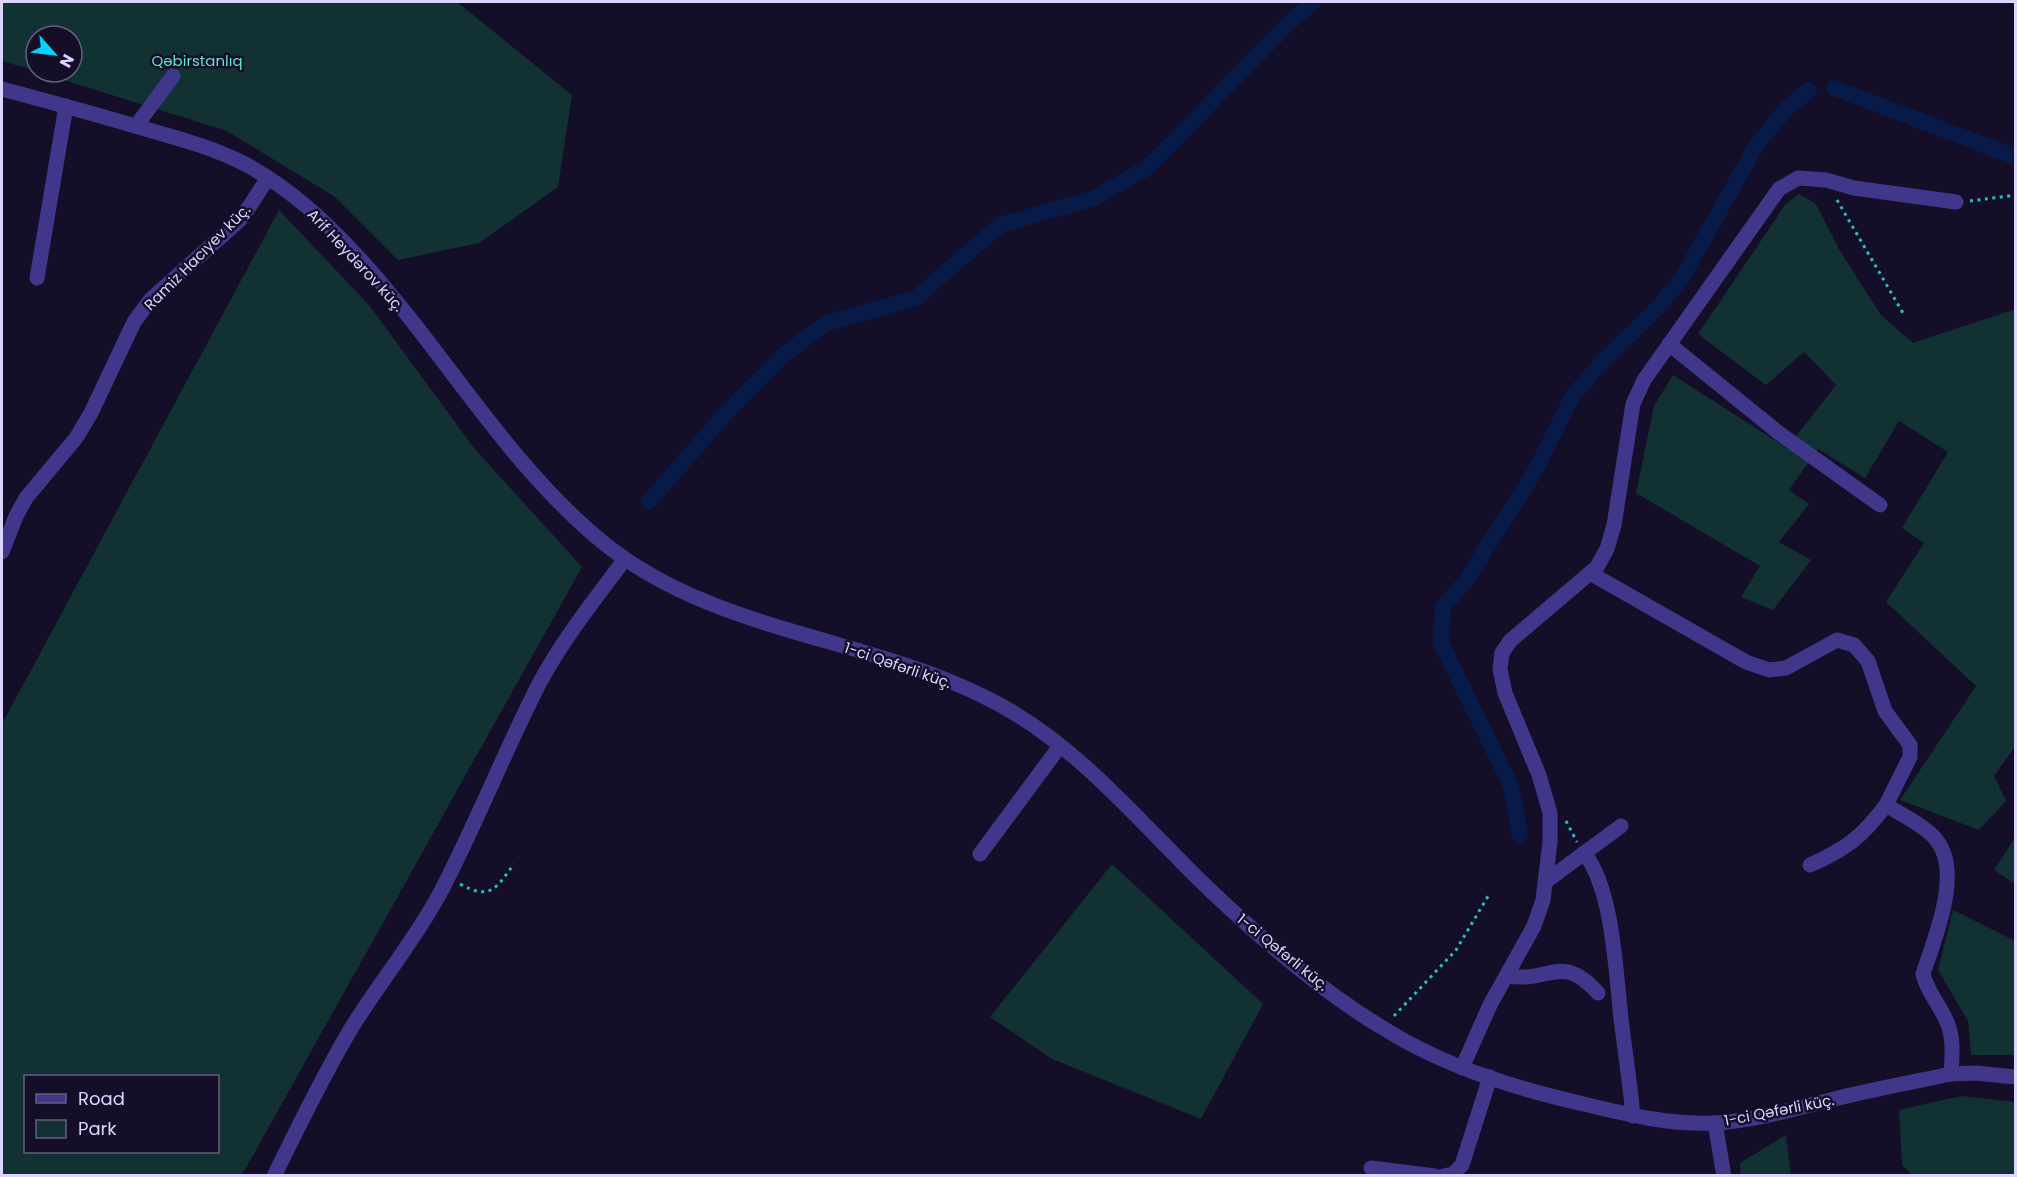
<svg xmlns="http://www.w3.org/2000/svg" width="2017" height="1177" font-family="Poppins,sans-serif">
  <rect width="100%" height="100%" fill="#150e28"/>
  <g fill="#113133" fill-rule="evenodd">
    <path d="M2,2H457L572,95L558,187L479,243L398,260L335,197L227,131L38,72H72V36H36V71L2,61Z"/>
    <path d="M1799,194L1816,204L1840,251L1881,315L1913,343L2013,310L2015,312L2016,745L1994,776L2006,801L1979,830L1900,800L1976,686L1886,602L1924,543L1902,528L1948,452L1899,421L1865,478L1818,449L1789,490L1809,504L1779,542L1811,560L1773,610L1741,597L1760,566L1636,493L1654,406L1673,375L1787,448L1836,385L1804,352L1766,385L1698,334L1785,205Z"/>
    <path d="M279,210L369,305L474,448L582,567L242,1175H2V724ZM26,1076H218V1152H26Z"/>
    <path d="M2015,838V884L1994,870Z"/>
    <path d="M1112,864L1263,1004L1201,1119L1052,1059L990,1017Z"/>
    <path d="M1953,910L2015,941V1055H1971L1968,1021L1938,970Z"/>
    <path d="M1961,1096L2015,1102V1175H1912L1902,1165L1899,1110Z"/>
    <path d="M1786,1135L1791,1175H1741L1740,1163Z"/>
  </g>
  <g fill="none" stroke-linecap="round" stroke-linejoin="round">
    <g stroke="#071a48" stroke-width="16">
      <path d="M1834,88L2016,157"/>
      <path d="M649,502L717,423L783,355L827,323L916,298L1000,225L1094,198L1147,168L1291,21L1314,2"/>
      <path d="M1520,835L1511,786L1441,643L1443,607L1465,582L1535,471L1571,399L1597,367L1658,307L1682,278L1756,146L1785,110L1809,90"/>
    </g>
    <g stroke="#28bec0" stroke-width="3" stroke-dasharray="3 4.5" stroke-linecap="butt">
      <path d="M1837,200L1903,313"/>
      <path d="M1970,201L2016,195"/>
      <path d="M1566,821L1577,842"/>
      <path d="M460,884C491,901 496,888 514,864"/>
      <path d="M1394,1016L1456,950L1490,893"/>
    </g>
    <g stroke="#40378a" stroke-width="15">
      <path d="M2,89C46,101 91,113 135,126C173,137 210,146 245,164C290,188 326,222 360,259C443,350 505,461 600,540C719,639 884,635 1014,713C1090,759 1148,831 1211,891C1263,940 1321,991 1383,1028C1445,1067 1517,1089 1588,1105C1629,1115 1671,1125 1713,1123C1755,1121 1798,1108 1838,1098C1876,1089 1913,1082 1951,1074L1975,1073L2016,1077"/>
      <path d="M136,126L173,76"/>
      <path d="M37,278L66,106"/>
      <path d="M1669,344L1779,433L1880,505"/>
      <path d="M2,552L16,516L26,498L76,438L91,413L134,322L151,299L241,219L268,178"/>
      <path d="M1590,573L1746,662L1769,670L1786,668L1837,640L1854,645L1868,661L1885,711L1910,745V757L1886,805C1902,815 1920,823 1933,836C1965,868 1935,937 1923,974C1927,992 1940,1005 1947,1022C1954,1038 1952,1057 1951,1074"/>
      <path d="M1584,853C1613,888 1616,974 1621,1019C1625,1051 1630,1084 1633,1116"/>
      <path d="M980,854L1060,746"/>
      <path d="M1810,865C1846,849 1862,837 1886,805"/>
      <path d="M1545,882L1621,826"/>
      <path d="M1507,976C1552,983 1561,952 1598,993"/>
      <path d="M1462,1068L1490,1005L1534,926L1543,900L1550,842V813L1539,775L1505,693L1500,669L1502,653L1510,641L1597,567L1607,549L1614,525L1633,404L1644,380L1779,189L1798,178L1826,180L1854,188L1956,202"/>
      <path d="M1715,1123L1724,1176"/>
      <path d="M1371,1168L1435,1176"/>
      <path d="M274,1176C299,1126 323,1075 352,1027C380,982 414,941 439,895C476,825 504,752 540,682C564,638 595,599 625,559"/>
      <path d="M1443,1176L1453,1174L1462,1165L1490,1077"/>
    </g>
  </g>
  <g text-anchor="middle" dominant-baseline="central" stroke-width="5" stroke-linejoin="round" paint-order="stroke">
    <g font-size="15" fill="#5ae7ce" stroke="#150e28">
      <text x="197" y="60">Qəbirstanlıq</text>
    </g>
    <g font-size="15" fill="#ddd5ff" stroke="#150e28">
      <text transform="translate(197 257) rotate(-45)">Ramiz Hacıyev küç.</text>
      <text transform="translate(356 260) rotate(47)">Arif Heydərov küç.</text>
      <text transform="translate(898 665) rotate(19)">1-ci Qəfərli küç.</text>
      <text transform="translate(1283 952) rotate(39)">1-ci Qəfərli küç.</text>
      <text transform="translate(1779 1110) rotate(-11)">1-ci Qəfərli küç.</text>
    </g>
  </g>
  <rect width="2017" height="1177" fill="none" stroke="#ddd5ff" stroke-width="6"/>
  <rect x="24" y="1075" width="195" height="78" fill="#150e28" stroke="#655e7e" stroke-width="1.5"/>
  <rect x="36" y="1094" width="30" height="9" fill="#40378a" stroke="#655e7e" stroke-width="1.5"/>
  <text x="78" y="1105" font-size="18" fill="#ddd5ff">Road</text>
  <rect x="36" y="1120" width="30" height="18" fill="#113133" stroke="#655e7e" stroke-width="1.5"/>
  <text x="78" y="1135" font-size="18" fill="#ddd5ff">Park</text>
  <g transform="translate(54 54) rotate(118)"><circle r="28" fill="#150e28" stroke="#655e7e" stroke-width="1.5"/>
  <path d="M0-4.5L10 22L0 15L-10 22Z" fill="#01d2ff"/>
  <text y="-9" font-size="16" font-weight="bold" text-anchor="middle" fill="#ddd5ff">N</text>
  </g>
</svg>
